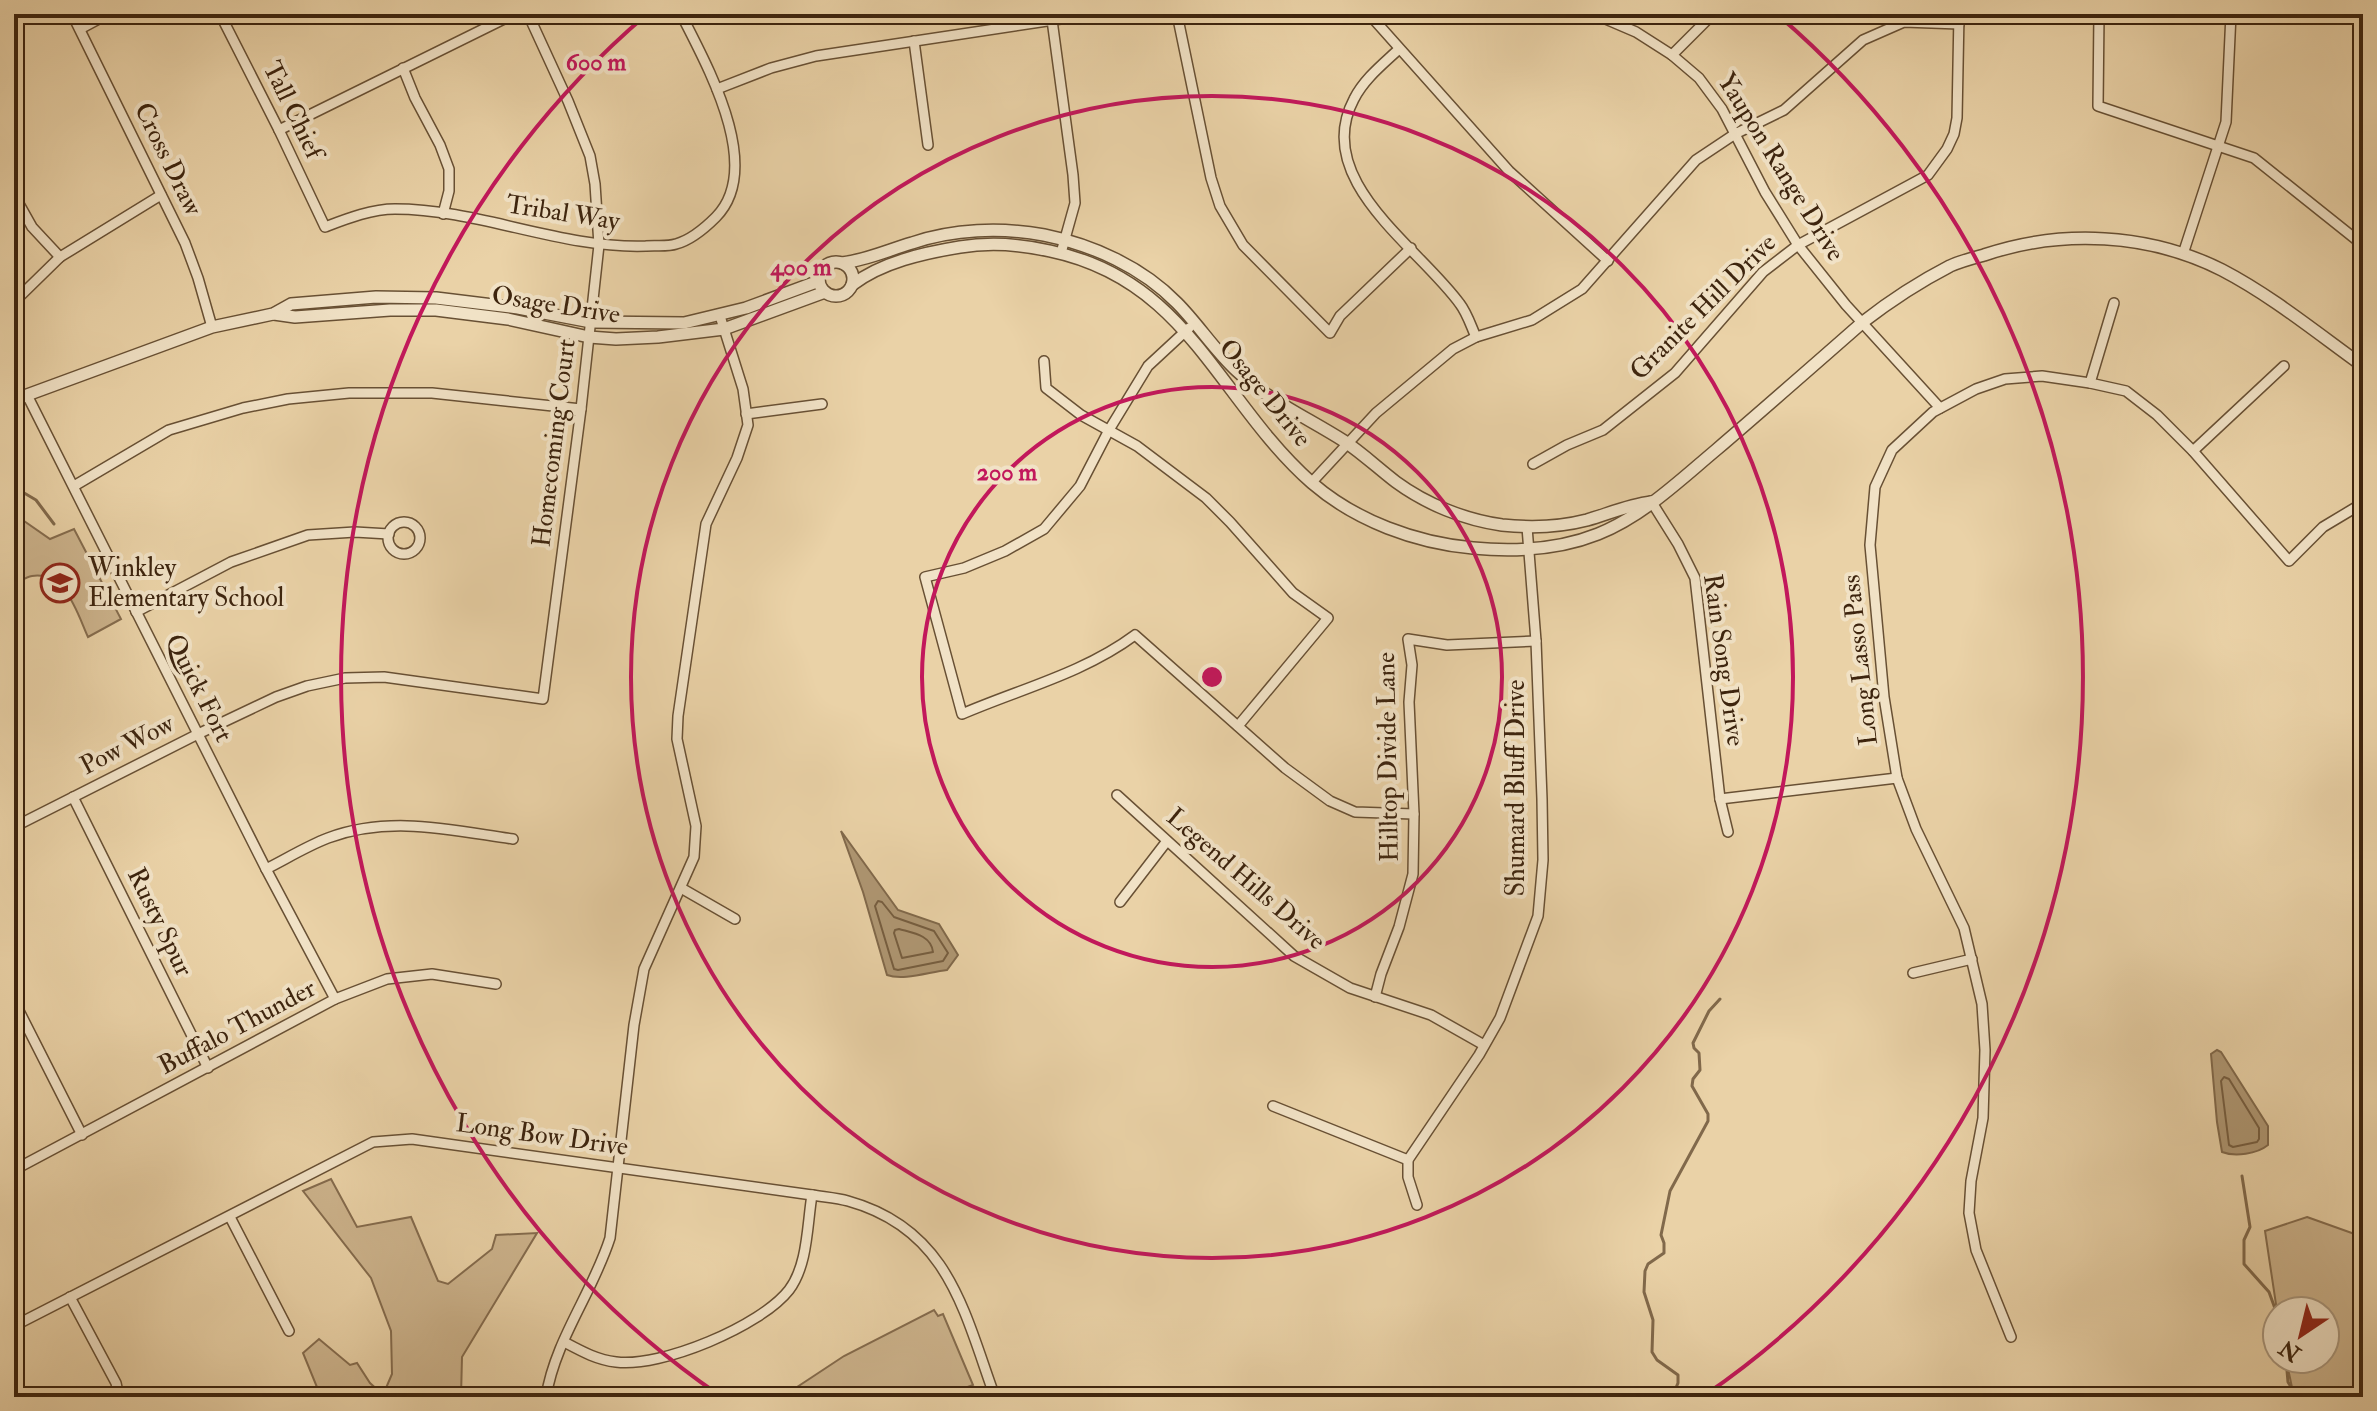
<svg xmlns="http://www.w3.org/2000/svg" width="2377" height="1411" font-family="'IM FELL Double Pica',serif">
  <rect width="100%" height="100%" fill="#ead2a7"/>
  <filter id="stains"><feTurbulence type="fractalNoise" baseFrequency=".0025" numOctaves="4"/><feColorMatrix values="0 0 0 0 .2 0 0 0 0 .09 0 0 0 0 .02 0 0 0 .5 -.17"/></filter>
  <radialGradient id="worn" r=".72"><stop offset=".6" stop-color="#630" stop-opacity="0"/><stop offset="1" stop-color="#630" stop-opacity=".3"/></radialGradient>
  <g fill="#cdb48d" stroke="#856c4e" stroke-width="2">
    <path d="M14,514L50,539L74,529L121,619L88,637C77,613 66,571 32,576C26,577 19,582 14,584Z"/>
    <path d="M331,1179L357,1227L411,1217L438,1281L448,1284L492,1249L496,1235L537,1233L462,1357L461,1397H321L303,1353L319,1339L350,1365L357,1363L370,1383L380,1392L386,1388L392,1374L391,1331L371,1278L303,1191Z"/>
    <path d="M2307,1217L2363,1237V1397H2294L2286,1359H2325V1311H2277L2265,1231Z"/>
    <path d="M934,1310L938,1316L943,1314L973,1385L940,1397H782L844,1356Z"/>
  </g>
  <g fill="#af9773" stroke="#81694b" stroke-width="2">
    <path d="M841,831L898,910L939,924L958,955L947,970C929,972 903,981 887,975L863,892Z"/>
    <path d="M2217,1050L2221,1052L2268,1126V1145C2257,1154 2235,1157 2222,1152L2217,1122L2211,1054Z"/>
  </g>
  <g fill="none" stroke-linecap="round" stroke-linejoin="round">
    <g stroke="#765e40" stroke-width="2">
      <path d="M878,901L882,902L894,917L934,931L948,953L943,961L898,970L894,969L875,906Z"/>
      <path d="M899,929C913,933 931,935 933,952L902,958L894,933L895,930Z"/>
      <path d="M2224,1077L2229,1079L2259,1128V1139L2257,1142L2233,1147L2229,1145L2221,1081Z"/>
    </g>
    <g stroke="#81694b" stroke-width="3">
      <path d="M14,487L36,500L54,524"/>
      <path d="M2242,1176L2250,1227L2244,1240V1264L2269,1292L2277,1314"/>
      <path d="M2286,1359L2288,1382L2297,1397"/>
      <path d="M1672,1397L1678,1383V1375L1657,1360L1652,1352L1653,1320L1644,1292L1645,1271L1648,1264L1664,1253V1243L1661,1235L1670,1191L1708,1121V1114L1692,1086L1693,1079L1700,1070L1699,1053L1694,1048L1693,1043L1709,1011L1720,999"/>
    </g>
    <defs>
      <g id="minor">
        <path d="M72,14L185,243L198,278L212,327"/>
        <path d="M220,14L279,130L325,227C346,219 371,209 395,209C479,209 561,249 646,246C655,245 667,247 676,244C691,240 705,228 716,217C765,167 706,64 681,14"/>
        <path d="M1177,14L1211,178L1220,206L1243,245L1330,333L1340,316L1411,248"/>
        <path d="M1369,14L1509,171L1608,261"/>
        <path d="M1594,14L1636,32L1672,55L1699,78L1722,109L1765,192L1798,245L1846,305L1940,408"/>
        <path d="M2099,14L2098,106L2254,158L2363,245"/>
        <path d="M1052,20L1073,175L1075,203L1061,253"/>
        <path d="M80,29L108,14"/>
        <path d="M914,41L928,145"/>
        <path d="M1399,49C1383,64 1364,79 1354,99C1311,180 1419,247 1460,304C1467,313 1471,326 1476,337"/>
        <path d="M1672,55L1713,14"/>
        <path d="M403,68L415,98L440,145L449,169V191L443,214"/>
        <path d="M717,89L771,68L816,56L1094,14"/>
        <path d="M279,130L514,14"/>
        <path d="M14,195L32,227L60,257"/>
        <path d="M2183,254L2226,122L2231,14"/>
        <path d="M14,302L60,257L161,195"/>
        <path d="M1189,328L1148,366L1109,430L1080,486L1044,529L1005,551L964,568L925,577L962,714C1020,689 1084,673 1135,635L1285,768L1330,801L1355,812L1414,814"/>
        <path d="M1044,361L1046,388L1081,415L1137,446L1206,498L1230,522L1293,593L1328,618L1238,726"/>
        <path d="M2090,383L2114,303"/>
        <path d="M27,395L266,869L335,999"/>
        <path d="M746,414L822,404"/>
        <path d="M2193,451L2284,366"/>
        <path d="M1533,464L1567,445L1603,430L1675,373L1763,272L1798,245L1928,175L1947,149L1954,134L1957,118L1959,14"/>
        <path d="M1312,482L1376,413L1453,349L1476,337L1532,320L1582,289L1696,160L1735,134L1784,110L1863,40L1904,22L1959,24"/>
        <path d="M74,486L169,430L243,408L288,399L349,393H432L581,409"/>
        <path d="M1651,501L1678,544L1695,578L1720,799L1728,832"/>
        <circle cx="404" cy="538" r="16"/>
        <path d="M136,612L231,562L308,535L355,532L389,534"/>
        <path d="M1117,795L1294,956L1350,988L1431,1015L1484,1045"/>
        <path d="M73,797L208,1068"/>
        <path d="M1720,799L1897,778"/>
        <path d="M14,827L198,734L276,697L307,686L345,678L384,677L543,699L581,409L599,245L595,184L590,156L568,101L528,14"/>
        <path d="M266,869C286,859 307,846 328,838C390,815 450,830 513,839"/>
        <path d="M681,888L735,919"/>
        <path d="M1120,902L1167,841"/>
        <path d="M1913,973L1972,959"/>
        <path d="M1375,997L1381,974L1399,927L1413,874L1414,814L1409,702L1412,665L1408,639L1447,645L1536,641"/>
        <path d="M14,1001L82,1135"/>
        <path d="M1273,1106L1408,1160"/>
        <path d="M14,1170L335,999L387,979L432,974L496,984"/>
        <path d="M1417,1205L1408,1177V1160L1479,1055L1500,1018L1538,916L1543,860L1542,799L1536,641L1527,527"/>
        <path d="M230,1217L289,1331"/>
        <path d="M70,1297L116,1383L119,1397"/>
        <path d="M14,1326L373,1142L412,1139L812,1195C824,1197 837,1198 848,1201C949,1229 964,1312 995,1397"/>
        <path d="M2011,1337L1976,1250L1969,1213L1971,1181L1983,1118L1985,1050L1982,1004L1964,928L1916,829L1897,778L1884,697L1870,545L1875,487L1892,450L1933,412L1976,389L2005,379L2042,376L2090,383L2126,391L2157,415L2193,451L2289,561L2323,527L2363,503"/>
        <path d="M564,1342C581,1351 597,1360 616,1362C661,1368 761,1326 789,1290C808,1265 807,1225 812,1195"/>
        <path d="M546,1397C555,1340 593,1292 610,1238L634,1025L644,969L694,857L696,826L677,739L678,716L706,524L737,458L748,425L743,389L720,316"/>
      </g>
      <g id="tertiary">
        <circle cx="836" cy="279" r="17"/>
        <path d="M842,263C867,260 888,250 912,243C953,229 1001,227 1044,235C1093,245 1142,267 1177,303C1198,324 1215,351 1237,371C1269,401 1308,418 1344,441C1362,453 1379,469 1396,482C1426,504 1465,520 1502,525C1530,528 1560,527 1587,520C1608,514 1628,505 1651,502"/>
        <path d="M852,285C882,262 924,253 960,247C991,242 1019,244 1050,251C1189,280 1218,400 1312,483C1356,521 1416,543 1473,548C1516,552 1558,550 1598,534C1643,516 1679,481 1716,450C1765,408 1814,365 1863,322C1890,301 1919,282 1950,266C1961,261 1973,258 1984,255C2061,229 2149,233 2222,270C2272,296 2317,333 2363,366"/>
        <path d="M274,314L295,317L390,310H436L508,319L589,337L616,339L658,337L724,329L825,292"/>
        <path d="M14,402L27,395L212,327L273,314L291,304L376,297L436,298L518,308L591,322L684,323L746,308L819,281"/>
      </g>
    </defs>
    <use href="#minor" stroke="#685034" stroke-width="12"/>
    <use href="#tertiary" stroke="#685034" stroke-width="14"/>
    <use href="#minor" stroke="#f1e2c6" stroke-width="9"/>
    <use href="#tertiary" stroke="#f1e2c6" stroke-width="11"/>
  </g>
  <g fill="none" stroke="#c2185b" stroke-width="4">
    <circle cx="1212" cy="677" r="290"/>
    <circle cx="1212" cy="677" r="581"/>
    <path d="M719 1395A871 871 0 0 1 646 15M1778 15A871 871 0 0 1 1705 1395"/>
  </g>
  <defs>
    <symbol id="school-ring" viewBox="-11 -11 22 22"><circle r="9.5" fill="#f1e2c6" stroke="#8f2418" stroke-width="1.5"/><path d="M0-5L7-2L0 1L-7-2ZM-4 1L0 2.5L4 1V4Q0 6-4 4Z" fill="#8f2418"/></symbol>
  </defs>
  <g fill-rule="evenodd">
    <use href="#school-ring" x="38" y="561" width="44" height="44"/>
  </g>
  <g text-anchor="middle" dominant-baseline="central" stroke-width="8" stroke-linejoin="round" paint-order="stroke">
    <g font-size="26" fill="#3d240e" stroke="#f1e2c6">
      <text transform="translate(293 110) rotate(64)">Tall Chief</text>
      <text transform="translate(168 159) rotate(64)">Cross Draw</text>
      <text transform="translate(1781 167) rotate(58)">Yaupon Range Drive</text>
      <text transform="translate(563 213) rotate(9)">Tribal Way</text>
      <text transform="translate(556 305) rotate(9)">Osage Drive</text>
      <text transform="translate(1703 307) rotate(-45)">Granite Hill Drive</text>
      <text transform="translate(1265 393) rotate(51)">Osage Drive</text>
      <text transform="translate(554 443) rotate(-83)">Homecoming Court</text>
      <text transform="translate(1724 660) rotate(82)">Rain Song Drive</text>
      <text transform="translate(1860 660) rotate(-96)">Long Lasso Pass</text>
      <text transform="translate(199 688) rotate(63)">Quick Fort</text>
      <text transform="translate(127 745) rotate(-27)">Pow Wow</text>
      <text transform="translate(1388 757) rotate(-91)">Hilltop Divide Lane</text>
      <text transform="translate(1516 788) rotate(-90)">Shumard Bluff Drive</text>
      <text transform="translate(1246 879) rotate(41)">Legend Hills Drive</text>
      <text transform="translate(160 922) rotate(64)">Rusty Spur</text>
      <text transform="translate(237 1027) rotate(-28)">Buffalo Thunder</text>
      <text transform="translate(542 1135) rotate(8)">Long Bow Drive</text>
    </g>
    <g font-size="26" fill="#3d240e" stroke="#f1e2c6" text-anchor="start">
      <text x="88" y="568">Winkley<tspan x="88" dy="30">Elementary School</tspan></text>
    </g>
  </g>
  <circle cx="1212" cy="677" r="12" fill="#c2185b" stroke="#f1e2c6" stroke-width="4"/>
  <g font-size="24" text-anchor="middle" font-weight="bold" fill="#c2185b" stroke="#f1e2c6" stroke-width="8" stroke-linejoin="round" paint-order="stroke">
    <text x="596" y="70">600 m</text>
    <text x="801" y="275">400 m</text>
    <text x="1007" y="480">200 m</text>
  </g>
  <rect width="2377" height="1411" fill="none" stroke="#ead2a7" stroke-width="48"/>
  <rect x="16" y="16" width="2345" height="1379" fill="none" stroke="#3d240e" stroke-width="4"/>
  <rect x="24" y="24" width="2329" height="1363" fill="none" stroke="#3d240e" stroke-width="2"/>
  <g transform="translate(2301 1335) rotate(215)"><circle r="38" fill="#f1e2c6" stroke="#a9967c" stroke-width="2"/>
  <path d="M0-6L14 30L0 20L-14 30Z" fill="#8f2418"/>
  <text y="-12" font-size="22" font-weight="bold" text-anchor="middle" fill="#3d240e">N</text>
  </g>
  <rect width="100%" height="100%" filter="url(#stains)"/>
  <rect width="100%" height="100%" fill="url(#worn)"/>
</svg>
